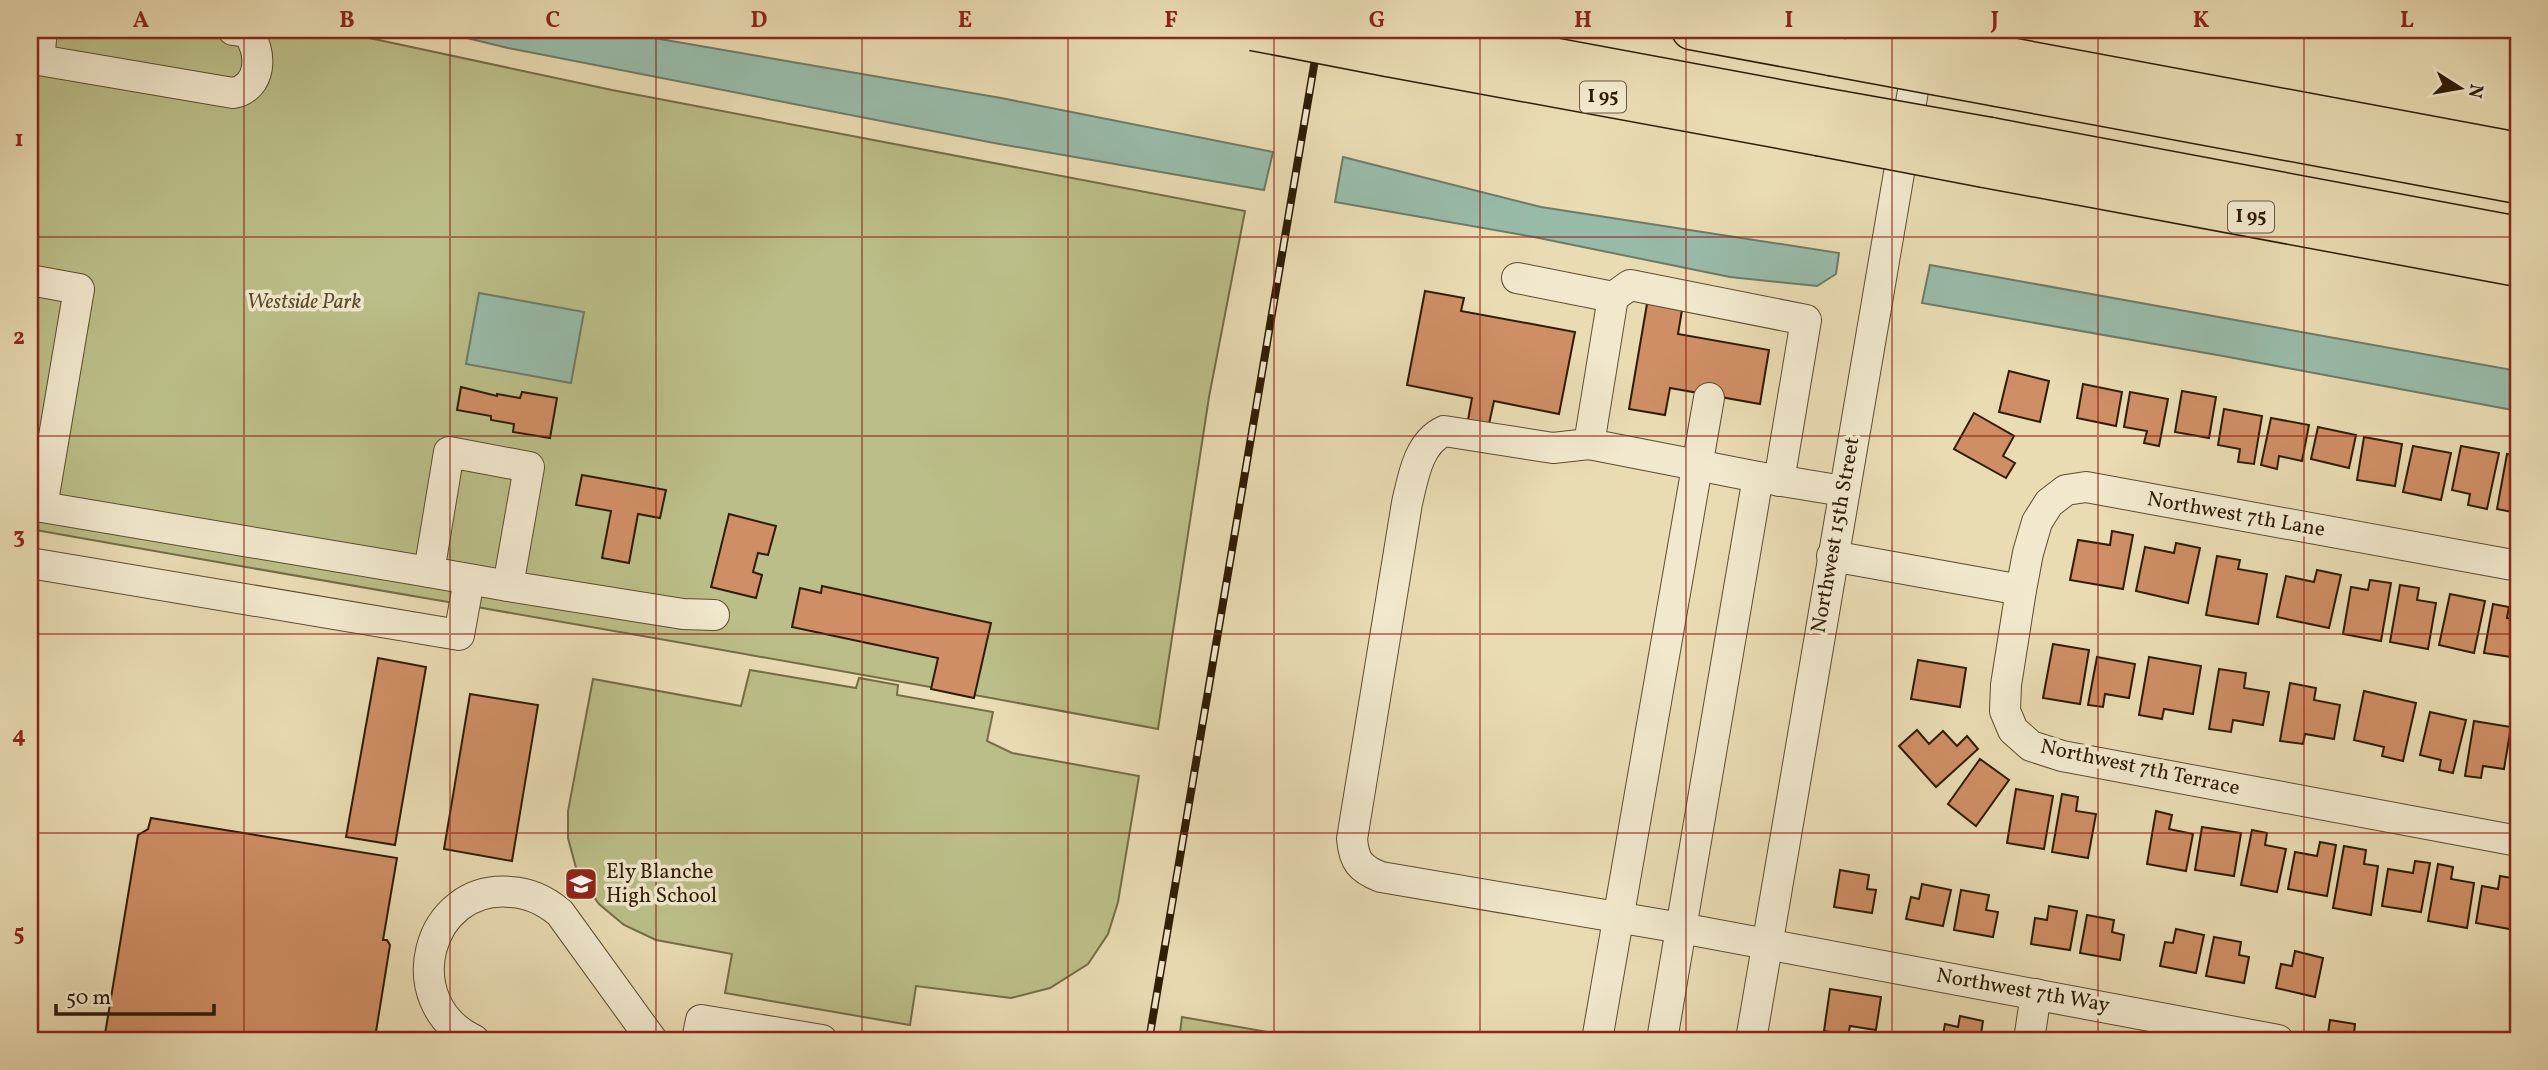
<svg xmlns="http://www.w3.org/2000/svg" width="2548" height="1070" font-family="Vollkorn,serif">
  <rect width="100%" height="100%" fill="#e9dbb2"/>
  <filter id="stains"><feTurbulence type="fractalNoise" baseFrequency=".00286" numOctaves="4"/><feColorMatrix values="0 0 0 0 .2 0 0 0 0 .09 0 0 0 0 .02 0 0 0 .5 -.17"/></filter>
  <radialGradient id="worn" r=".72"><stop offset=".6" stop-color="#630" stop-opacity="0"/><stop offset="1" stop-color="#630" stop-opacity=".3"/></radialGradient>
  <g fill="#bbbe88" stroke="#746d46" stroke-width="2">
    <path d="M30,30H332L612,90L1245,211L1209,397L1158,729C783,658 406,596 30,529Z"/>
    <path d="M750,670L856,688L859,678L898,685L897,695L993,712L987,741L1012,753L1139,776L1118,902L1108,934L1088,964L1050,988L1011,998L916,986L910,1025L725,993L732,954L656,940L624,925L599,904L578,875L568,838V811L593,679L741,706Z"/>
    <path d="M1182,1017L1314,1040H1179Z"/>
  </g>
  <g fill="#98bba9" stroke="#6e7b67" stroke-width="2">
    <path d="M434,30H608L1001,98L1273,152L1264,190L994,143L508,48Z"/>
    <path d="M1343,157L1541,207L1839,253L1836,274L1817,286L1730,277L1534,237L1335,202Z"/>
    <path d="M1930,265L2518,371V411L2223,356L1922,303Z"/>
    <path d="M479,293L584,312L571,383L466,364Z"/>
  </g>
  <g fill="#cf8e65" stroke="#2e1c04" stroke-width="2">
    <path d="M1425,291L1464,298L1461,311L1575,332L1559,414L1494,401L1489,424L1468,420L1472,398L1407,385Z"/>
    <path d="M1648,298L1683,304L1678,334L1769,350L1760,404L1670,388L1665,415L1629,409Z"/>
    <path d="M2009,371L2049,381L2040,422L1999,412Z"/>
    <path d="M2083,384L2122,392L2116,426L2077,418Z"/>
    <path d="M461,387L497,396V394L520,398L522,392L557,398L550,438L513,432L514,424L491,420V416L457,410Z"/>
    <path d="M2182,391L2216,397L2209,438L2175,432Z"/>
    <path d="M2130,392L2168,399L2159,446L2144,443L2147,431L2124,427Z"/>
    <path d="M2224,409L2262,416L2254,464L2238,462L2240,449L2218,445Z"/>
    <path d="M1974,413L2014,436L2003,456L2015,463L2006,478L1954,449Z"/>
    <path d="M2271,418L2309,425L2302,461L2279,456L2277,469L2261,465Z"/>
    <path d="M2318,427L2356,435L2349,468L2311,459Z"/>
    <path d="M2364,437L2402,444L2395,486L2357,480Z"/>
    <path d="M2413,446L2451,453L2441,500L2403,492Z"/>
    <path d="M2461,446L2499,453L2487,509L2468,505L2470,494L2452,490Z"/>
    <path d="M2507,454L2518,456L2517,513L2497,509Z"/>
    <path d="M582,475L666,490L660,518L638,514L629,563L602,558L611,511L576,505Z"/>
    <path d="M729,514L776,526L768,555L758,553L753,572L762,575L756,598L711,587Z"/>
    <path d="M2112,531L2133,535L2123,589L2070,580L2078,540L2110,545Z"/>
    <path d="M2176,543L2200,548L2188,603L2136,591L2145,547L2174,553Z"/>
    <path d="M2217,556L2240,560L2238,569L2267,574L2258,624L2206,615Z"/>
    <path d="M2317,570L2341,575L2329,628L2277,617L2286,576L2314,582Z"/>
    <path d="M2370,580L2391,583L2381,641L2343,634L2351,587L2368,590Z"/>
    <path d="M2400,585L2419,588L2417,600L2436,603L2428,649L2390,642Z"/>
    <path d="M822,586L991,623L974,698L931,689L938,658L792,627L800,588L821,593Z"/>
    <path d="M2450,594L2485,601L2474,653L2439,645Z"/>
    <path d="M2493,604L2509,607L2507,618L2518,620V658L2484,653Z"/>
    <path d="M2053,644L2089,650L2080,704L2043,698Z"/>
    <path d="M2097,657L2135,664L2129,698L2105,694L2103,707L2088,705Z"/>
    <path d="M2149,657L2201,666L2193,714L2164,709L2162,719L2139,715Z"/>
    <path d="M378,658L426,667L395,845L346,837Z"/>
    <path d="M1918,660L1966,668L1960,707L1911,699Z"/>
    <path d="M2219,669L2246,673L2244,688L2269,692L2263,725L2233,720L2231,732L2209,729Z"/>
    <path d="M2290,683L2316,688L2314,700L2340,705L2334,739L2305,734L2303,744L2280,741Z"/>
    <path d="M2364,691L2416,703L2403,761L2382,756L2384,747L2354,740Z"/>
    <path d="M470,694L538,705L512,861L444,849Z"/>
    <path d="M2430,712L2466,720L2453,773L2439,770L2441,760L2420,755Z"/>
    <path d="M2474,721L2511,727L2504,769L2483,766L2481,778L2465,776Z"/>
    <path d="M1917,730L1929,744L1943,731L1957,746L1967,736L1978,749L1936,787L1899,746Z"/>
    <path d="M1980,759L2009,780L1976,826L1948,804Z"/>
    <path d="M2016,789L2053,796L2044,849L2007,843Z"/>
    <path d="M2062,794L2078,797L2076,811L2096,814L2088,858L2052,852Z"/>
    <path d="M2156,811L2172,815L2169,829L2193,834L2186,871L2147,864Z"/>
    <path d="M151,818L397,858L383,940H387L390,945L375,1038L363,1036L362,1040H104L138,835L148,829Z"/>
    <path d="M2202,827L2241,833L2234,876L2195,870Z"/>
    <path d="M2252,830L2267,833L2265,845L2286,849L2277,892L2241,885Z"/>
    <path d="M2320,842L2336,845L2327,896L2288,889L2295,852L2317,856Z"/>
    <path d="M2344,846L2366,850L2364,864L2378,866L2371,915L2333,908Z"/>
    <path d="M2415,861L2430,863L2421,912L2382,906L2388,869L2413,873Z"/>
    <path d="M2438,864L2453,867L2451,879L2474,883L2467,928L2428,921Z"/>
    <path d="M1840,870L1869,875L1867,889L1876,890L1872,913L1834,907Z"/>
    <path d="M2500,876L2518,879V908L2515,930L2476,923L2482,886L2498,889Z"/>
    <path d="M1922,884L1951,890L1943,926L1906,919L1911,897L1919,899Z"/>
    <path d="M1961,890L1989,895L1986,910L1998,912L1993,937L1954,930Z"/>
    <path d="M2049,906L2077,911L2070,950L2031,944L2035,918L2047,920Z"/>
    <path d="M2087,915L2114,920L2112,932L2124,935L2120,960L2080,953Z"/>
    <path d="M2176,929L2204,935L2196,973L2160,966L2165,942L2173,943Z"/>
    <path d="M2214,937L2241,942L2239,955L2249,957L2244,983L2206,976Z"/>
    <path d="M2295,951L2323,958L2315,997L2276,988L2281,964L2292,966Z"/>
    <path d="M1830,989L1881,997L1876,1030L1850,1026L1848,1035L1824,1031Z"/>
    <path d="M1960,1016L1983,1021L1980,1040H1942L1945,1024L1958,1027Z"/>
    <path d="M2330,1020L2355,1024L2354,1034L2365,1036V1040H2327Z"/>
    <path d="M2078,1034L2104,1040H2076Z"/>
  </g>
  <g fill="none" stroke-linecap="round" stroke-linejoin="round">
    <defs>
      <g id="minor">
        <path d="M39,60L233,93C262,88 263,51 247,32L233,30"/>
        <path d="M39,60L42,30"/>
        <path d="M1517,278L1613,297L1589,444L1758,477"/>
        <path d="M30,280L79,289L42,507L30,505"/>
        <path d="M1613,297L1630,285L1806,320L1779,481"/>
        <path d="M1589,444L1553,448L1444,431C1418,443 1413,478 1407,503L1352,839C1354,861 1360,869 1381,877L1681,928L2278,1040"/>
        <path d="M449,452L529,467L508,586L429,572Z"/>
        <path d="M42,507L429,572"/>
        <path d="M1832,556L2021,590"/>
        <path d="M30,563L459,635L469,580"/>
        <path d="M2518,566L2086,487L2066,490L2049,503L2037,522L2028,553L2021,590L2006,685L2005,711L2013,730L2031,746L2062,756L2518,841"/>
        <path d="M508,586L683,614L714,615"/>
        <path d="M474,1040C396,1003 426,884 511,892C530,893 546,901 560,913L652,1040"/>
        <path d="M697,1040L701,1020L822,1040"/>
        <path d="M1597,1040L1709,398"/>
        <path d="M1662,1040L1758,477L1843,491"/>
        <path d="M1751,1040L1920,50"/>
        <path d="M2029,1040L2036,994"/>
      </g>
      <g id="highway">
        <path d="M1406,30L1821,107"/>
        <path d="M1691,30L1831,56"/>
        <path d="M2004,56L2518,152"/>
        <path d="M1388,57L1818,136"/>
        <path d="M1998,87L2518,184"/>
        <path d="M1990,137L2518,236"/>
        <path d="M1985,168L2518,267"/>
      </g>
    </defs>
    <use href="#minor" stroke="#5d4c30" stroke-width="32"/>
    <use href="#highway" stroke="#2e1c04" stroke-width="41"/>
    <use href="#minor" stroke="#f1e8cd" stroke-width="30"/>
    <use href="#highway" stroke="#e9dbb2" stroke-width="38"/>
    <defs>
      <path id="rail" d="M1149,1040L1320,30"/>
    </defs>
    <use href="#rail" stroke="#2e1c04" stroke-width="8"/>
    <use href="#rail" stroke="#f1e8cd" stroke-width="5" stroke-dasharray="16" stroke-linecap="butt"/>
    <defs>
      <g id="highway-bridge">
        <path d="M1862,30L2004,56"/>
        <path d="M1253,31L1388,57"/>
        <path d="M1831,56L1998,87"/>
        <path d="M1821,107L1990,137"/>
        <path d="M1818,136L1985,168"/>
      </g>
    </defs>
    <use href="#highway-bridge" stroke="#2e1c04" stroke-width="41" stroke-linecap="butt"/>
    <use href="#highway-bridge" stroke="#e9dbb2" stroke-width="38"/>
  </g>
  <path fill="none" stroke="#8f2418" stroke-width="2" stroke-opacity="0.55" d="M244,30V1040M450,30V1040M656,30V1040M862,30V1040M1068,30V1040M1274,30V1040M1480,30V1040M1686,30V1040M1892,30V1040M2098,30V1040M2304,30V1040M30,237H2518M30,436H2518M30,634H2518M30,833H2518"/>
  <defs>
    <symbol id="school-square" viewBox="-11 -11 22 22"><rect x="-9" y="-9" width="18" height="18" rx="4" fill="#8f2418" stroke="#f1e8cd"/><path d="M0-5L7-2L0 1L-7-2ZM-4 1L0 2.5L4 1V4Q0 6-4 4Z" fill="#fff"/></symbol>
  </defs>
  <g fill-rule="evenodd">
    <use href="#school-square" x="562" y="865" width="38" height="38"/>
  </g>
  <g text-anchor="middle" dominant-baseline="central" stroke-width="7" stroke-linejoin="round" paint-order="stroke">
    <g fill="#f1e8cd" stroke="#685940" stroke-width="2">
      <rect x="1580" y="81.5" width="46" height="31" rx="5"/>
      <rect x="2228" y="201.5" width="46" height="31" rx="5"/>
    </g>
    <g font-size="19" font-weight="bold" fill="#2e1c04">
      <text x="1603" y="97">I 95</text>
      <text x="2251" y="217">I 95</text>
    </g>
    <g font-size="21" font-style="italic" fill="#584d2c" stroke="#f1e8cd">
      <text x="304" y="302">Westside Park</text>
    </g>
    <g font-size="21" fill="#2e1c04" stroke="#f1e8cd">
      <text transform="translate(2236 515) rotate(10)">Northwest 7th Lane</text>
      <text transform="translate(1836 535) rotate(-80)">Northwest 15th Street</text>
      <text transform="translate(2140 768) rotate(12)">Northwest 7th Terrace</text>
      <text transform="translate(2023 991) rotate(10)">Northwest 7th Way</text>
    </g>
    <g font-size="21" fill="#2e1c04" stroke="#f1e8cd" text-anchor="start">
      <text x="606" y="872">Ely Blanche<tspan x="606" dy="24">High School</tspan></text>
    </g>
  </g>
  <rect width="2548" height="1070" fill="none" stroke="#e9dbb2" stroke-width="77"/>
  <g transform="translate(2460 88) rotate(101)" stroke="#f1e8cd" stroke-width="5" paint-order="stroke">
  <path d="M0-5L12 26L0 18L-12 26Z" fill="#2e1c04"/>
  <text y="-10" font-size="19" font-weight="bold" text-anchor="middle" fill="#2e1c04">N</text>
  </g>
  <path d="M56 1004v10h158v-10" fill="none" stroke="#2e1c04" stroke-width="3.5"/>
  <text x="66" y="1004" font-size="21" fill="#2e1c04" stroke="#f1e8cd" stroke-width="5" paint-order="stroke">50 m</text>
  <rect x="38" y="38" width="2472" height="994" fill="none" stroke="#8f2418" stroke-width="2.5"/>
  <g font-size="23" text-anchor="middle" font-weight="bold" fill="#8f2418">
    <text x="141" y="27">A</text>
    <text x="347" y="27">B</text>
    <text x="553" y="27">C</text>
    <text x="759" y="27">D</text>
    <text x="965" y="27">E</text>
    <text x="1171" y="27">F</text>
    <text x="1377" y="27">G</text>
    <text x="1583" y="27">H</text>
    <text x="1789" y="27">I</text>
    <text x="1995" y="27">J</text>
    <text x="2201" y="27">K</text>
    <text x="2407" y="27">L</text>
    <text x="19" y="146">1</text>
    <text x="19" y="344">2</text>
    <text x="19" y="543">3</text>
    <text x="19" y="742">4</text>
    <text x="19" y="940">5</text>
  </g>
  <rect width="100%" height="100%" filter="url(#stains)"/>
  <rect width="100%" height="100%" fill="url(#worn)"/>
</svg>
